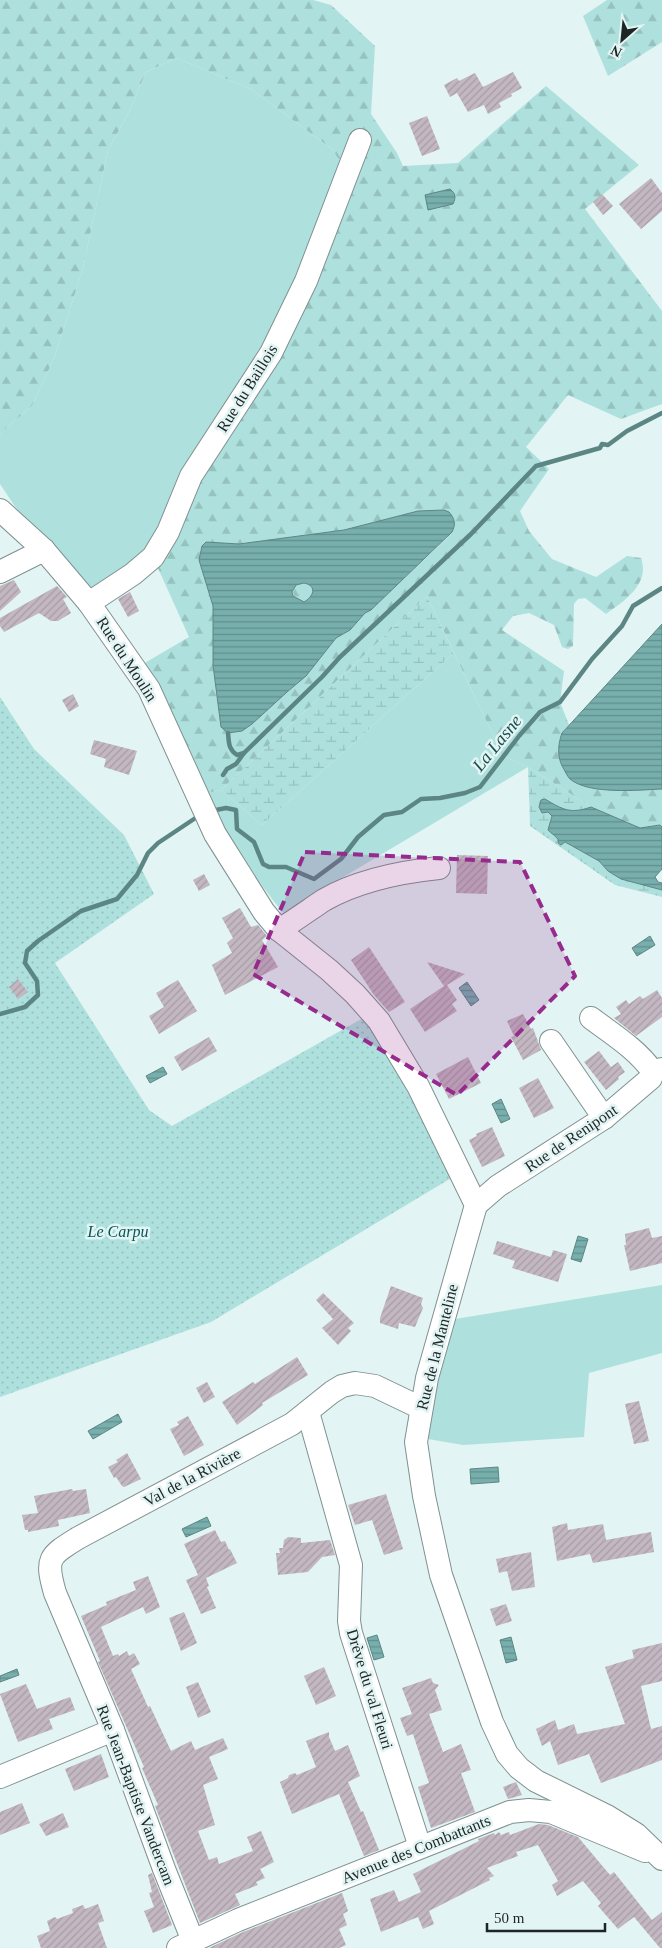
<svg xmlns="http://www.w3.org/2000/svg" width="662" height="1948" font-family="'Times New Roman',serif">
  <defs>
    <pattern id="forest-firs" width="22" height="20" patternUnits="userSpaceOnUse" patternTransform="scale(1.25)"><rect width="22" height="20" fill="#aee1de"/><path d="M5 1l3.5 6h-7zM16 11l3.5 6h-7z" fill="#95c1be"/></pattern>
    <pattern id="wetland-marsh" width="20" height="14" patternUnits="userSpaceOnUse" patternTransform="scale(1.25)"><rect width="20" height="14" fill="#aee1de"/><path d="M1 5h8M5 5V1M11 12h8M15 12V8" fill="none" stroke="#95c1be"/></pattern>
    <pattern id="park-dots" width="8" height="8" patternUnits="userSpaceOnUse" patternTransform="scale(1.25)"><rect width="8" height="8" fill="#aee1de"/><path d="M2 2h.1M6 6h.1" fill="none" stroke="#95c1be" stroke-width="1.8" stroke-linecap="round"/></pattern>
    <pattern id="water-rules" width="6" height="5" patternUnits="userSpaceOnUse" patternTransform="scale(1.25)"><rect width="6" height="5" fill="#77afad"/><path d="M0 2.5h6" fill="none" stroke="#618e8d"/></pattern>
    <pattern id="building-hatch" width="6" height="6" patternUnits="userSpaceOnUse" patternTransform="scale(1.25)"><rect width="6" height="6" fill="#c3b7c1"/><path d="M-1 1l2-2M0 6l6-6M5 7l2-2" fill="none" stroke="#a79da6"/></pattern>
  </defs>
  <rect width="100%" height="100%" fill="#e2f4f3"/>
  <g fill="#aee1de">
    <path d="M176,58L251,89L332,149L348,174L306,281L153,557L92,588L20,514L0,484V436L5,429L32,406L55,356L83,268L108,150L130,110L146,72Z"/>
    <path d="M454,653L503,756L528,767L283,913L256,878L231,840L207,793L221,790L262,825Z"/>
    <path d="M662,1285V1353L589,1373L584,1437L463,1445L428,1439L433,1386L449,1320Z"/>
  </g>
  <g fill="url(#forest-firs)" fill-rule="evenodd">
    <path d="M0,0H313L331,5L375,46L371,114L397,153L403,166L458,163L546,86L639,165L585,209L662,311V404L621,419L568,395L526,447L549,469L520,511L529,531L552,559L596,577L627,556L641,558C642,561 643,566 643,569C643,589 620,604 606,614L585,598L578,599L574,604L573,646L568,649L562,647L554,625L529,613L513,616L502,630L564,671L560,702L569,725C560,734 557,743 559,756C563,799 632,790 662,789V827L660,825L640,828L591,807L528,767L503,756L427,596L221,790L207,793L143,664L189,637L153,557L271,353L348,174L332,149L251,89L176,58L146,72L130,110L108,150L83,268L55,356L32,406L5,429L0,436ZM444,510L449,512L448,537L371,610L365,612L350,630L336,638L306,676L287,692L221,727L213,665V606L199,560L202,546L206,543L239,544L344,530L418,511Z"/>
    <path d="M607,0H662V42L608,76L583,16Z"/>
    <circle cx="303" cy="592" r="10"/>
  </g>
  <g fill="url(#wetland-marsh)">
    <path d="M427,596L454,653L262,825L221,790Z"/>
    <path d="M528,767L591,807C571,814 563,810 545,799L548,812L552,816L550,821L553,836L599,861L608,871L621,879L662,890V897L615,885L530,826Z"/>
  </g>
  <path fill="url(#park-dots)" d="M0,697L34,749L124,835L154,894L55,963L149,1110L172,1126L363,1018L398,1067L453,1177L211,1322L0,1397Z"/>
  <g fill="url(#water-rules)" stroke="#5c8684" fill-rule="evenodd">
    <path d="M450,189C456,194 456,197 453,204L428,210L425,195Z"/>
    <path d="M444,510L449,512C455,519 456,524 452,532L371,610L365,613L350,630L336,638L306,676L287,692L252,724L242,731L228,733L221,727L213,665V606L199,560L202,546L206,542L239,544L344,530L418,511ZM304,583C318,586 313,597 304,602L293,596L292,592L296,585Z"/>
    <path d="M662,624V789C639,790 589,795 570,779C567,776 565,771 562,766C557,755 558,744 562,733Z"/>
    <path d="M545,799C563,810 571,814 591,807L640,828L660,825L662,827V869L655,877L658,882L662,883V890L621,879L608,871L599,861L565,842L561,845L558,843V839L548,830L552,816L548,812L542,813L539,807L541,800Z"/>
    <path d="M650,936L655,945L637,956L632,948Z"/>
    <path d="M467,982L479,1000L471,1006L459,988Z"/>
    <path d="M163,1067L167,1074L150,1083L146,1076Z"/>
    <path d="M501,1099L510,1119L501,1123L492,1104Z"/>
    <path d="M578,1236L588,1239L581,1262L571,1259Z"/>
    <path d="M118,1414L122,1422L93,1439L88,1431Z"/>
    <path d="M498,1467L499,1482L471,1484L470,1469Z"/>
    <path d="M207,1517L211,1526L186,1537L182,1529Z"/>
    <path d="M377,1635L384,1657L374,1660L367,1638Z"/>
    <path d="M511,1637L517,1660L506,1663L500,1640Z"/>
    <path d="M17,1669L19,1675L0,1682V1676Z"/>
  </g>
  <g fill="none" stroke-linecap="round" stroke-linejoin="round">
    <g stroke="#5c8684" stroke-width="4.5">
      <path d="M228,733C229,742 228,749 237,755L244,753"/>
      <path d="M223,775L227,769L236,764L244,753L322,677L340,657L471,534L536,466L600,448L602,444L608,445L627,431L662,413"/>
      <path d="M216,810L226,808L236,810L237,829L254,842L263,864L269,867H286L314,879L341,859L358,837L384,815L402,812L421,799L440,798L465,793L480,787L519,736L540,712L560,702L592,659L622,626L633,606L662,588"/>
      <path d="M0,1014L25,1007L38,995L37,981L25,963L27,951L38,941L81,911L117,899L137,875L148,853L158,843L197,817"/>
    </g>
  </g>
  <g fill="url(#building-hatch)">
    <path d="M513,72L522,88L511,94L512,96L499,103L501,107L488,114L484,105L468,112L457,93L450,97L444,85L457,78L459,81L475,73L483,87Z"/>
    <path d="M427,116L440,149L422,156L409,123Z"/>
    <path d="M651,178L662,193V211L641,229L619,204Z"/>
    <path d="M602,194L613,206L603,215L593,202Z"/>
    <path d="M14,580L21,592L0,611V586Z"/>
    <path d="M57,586L67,597L63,599L71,613L58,621H51L39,613L4,632L0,626V618Z"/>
    <path d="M130,592L139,611L128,617L118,599Z"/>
    <path d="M73,694L79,706L69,712L62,700Z"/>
    <path d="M94,740L137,751L129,775L104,767L106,759L90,754Z"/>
    <path d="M457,855L488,856L487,894L456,893Z"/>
    <path d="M204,874L210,885L199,891L193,880Z"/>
    <path d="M240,908L251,927L258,925L267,936L262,940L278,967L225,995L212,965L232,953L227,943L233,938L222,918Z"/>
    <path d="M369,947L405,1002L389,1012L374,995L351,960Z"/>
    <path d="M427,962L465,974L447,985L457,1000L452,1004L457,1011L425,1032L410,1009L444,986Z"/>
    <path d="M18,979L28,992L18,999L9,987Z"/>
    <path d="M178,980L197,1011L159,1034L149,1016L164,1007L156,993Z"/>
    <path d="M657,990L662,998V1017L636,1036L614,1018L621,1014L616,1007L626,1000L629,1004L640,996L643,999Z"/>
    <path d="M523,1014L531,1029L533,1028L541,1050L523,1060L511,1037L514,1036L507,1021Z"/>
    <path d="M209,1037L217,1051L182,1071L174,1057Z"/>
    <path d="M599,1051L611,1067L618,1062L625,1072L618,1077L619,1079L606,1090L584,1062Z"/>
    <path d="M468,1057L481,1083L449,1099L436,1074Z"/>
    <path d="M538,1078L554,1108L534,1118L519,1088Z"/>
    <path d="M492,1127L505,1156L482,1167L469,1140L477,1136L476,1134Z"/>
    <path d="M649,1228L652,1238L662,1236V1263L630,1271L624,1245H626L625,1234Z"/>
    <path d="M497,1241L551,1257L553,1250L567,1254L558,1282L512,1268L515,1261L493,1254Z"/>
    <path d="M391,1286L423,1298L421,1304L423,1308L415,1327L399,1323L398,1329L380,1323V1318Z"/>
    <path d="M323,1293L354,1323L348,1328L351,1331L338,1345L322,1328L333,1319L316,1300Z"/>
    <path d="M297,1357L308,1375L262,1403L263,1405L237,1425L222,1402L253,1382L255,1384Z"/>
    <path d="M207,1382L215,1397L204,1403L196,1388Z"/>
    <path d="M639,1401L649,1441L634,1444L625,1404Z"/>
    <path d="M188,1416L204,1445L184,1456L170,1429L179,1425L177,1422Z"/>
    <path d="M127,1453L141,1479L124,1487L122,1486L116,1477L114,1478L108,1467L118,1462L116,1460Z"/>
    <path d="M72,1489L73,1491L86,1489L90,1513L58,1520L59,1526L28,1532V1530H25L22,1515L38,1513L34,1496Z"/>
    <path d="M386,1494L403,1549L384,1555L372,1520L355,1525L348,1505Z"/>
    <path d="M567,1523L568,1530L603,1524L606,1540L651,1532L654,1552L593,1563L590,1554L557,1561L552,1527Z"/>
    <path d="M215,1530L221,1542L225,1541L229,1550L230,1549L237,1563L206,1578L209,1586L207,1587L216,1608L201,1614L186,1580L198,1575L184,1544Z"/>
    <path d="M288,1537L301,1538V1543L330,1540L335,1555L322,1557L308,1572L278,1575L276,1553H280L279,1548H283L284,1540Z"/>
    <path d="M531,1552L535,1587L512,1591L507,1571L499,1573L496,1559Z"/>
    <path d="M148,1576L160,1607L146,1614L143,1607L101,1627L113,1656L118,1654L119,1656L127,1651L129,1656L134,1653L140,1664L131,1669L148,1707L150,1706L171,1751L191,1741L195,1750L223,1738L228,1749L209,1757L218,1779L203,1785L215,1825L198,1831L209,1860L217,1857L219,1864L253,1851L247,1837L261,1831L274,1862L260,1869L265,1878L256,1882L258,1885L235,1894L240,1905L200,1923L155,1806L158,1805L142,1768L144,1767L98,1662L100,1661L81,1616L107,1605L106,1602L136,1590L133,1582Z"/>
    <path d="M506,1604L512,1621L496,1626L490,1609Z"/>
    <path d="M184,1612L197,1643L181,1651L169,1618Z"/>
    <path d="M662,1643V1681L641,1686L651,1729L662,1726V1760L601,1783L589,1754L558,1765L550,1741L542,1746L536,1729L555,1720L558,1730L574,1724L577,1734L625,1724L605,1667L634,1658L632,1650Z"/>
    <path d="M324,1667L336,1696L316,1705L304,1676Z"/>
    <path d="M431,1678L433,1683L439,1685L435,1690L442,1710L429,1714L443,1752L461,1744L471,1770L461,1773L475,1812L431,1828L418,1787L429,1783L413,1734L407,1736L400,1718L412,1714L402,1688Z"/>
    <path d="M198,1682L211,1712L198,1718L186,1687Z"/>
    <path d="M26,1684L37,1709L70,1697L75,1710L49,1719L53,1729L18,1742L0,1694Z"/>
    <path d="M329,1732V1737L335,1751L348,1745L360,1776L348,1782L361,1812L363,1811L379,1850L364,1856L339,1794L292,1814L280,1782L288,1778L289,1775L295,1773L297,1775L316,1767L306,1741Z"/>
    <path d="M101,1754L109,1777L74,1791L65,1769Z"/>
    <path d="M516,1782L522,1795L508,1799L503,1787Z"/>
    <path d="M22,1803L30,1823L0,1835V1812Z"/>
    <path d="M63,1813L69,1827L46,1836L39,1824Z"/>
    <path d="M539,1824L548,1825L578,1837L610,1875L614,1872L652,1920L662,1912V1948H660L634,1917L618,1929L598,1906L601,1903L583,1881L557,1896L552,1885L558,1881L538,1845L516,1852L518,1856L487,1868L494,1876L489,1878L490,1880L429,1911L434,1924L423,1929L418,1917L381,1932L370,1899L394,1890L399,1902L421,1892L413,1874L479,1841L478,1839L494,1833L495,1835L499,1832L501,1835L509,1832L510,1835Z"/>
    <path d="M152,1873L172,1925L153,1933L144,1911L154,1907L149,1893L152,1892L148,1875Z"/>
    <path d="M342,1893L348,1911L343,1914L347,1925L339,1929L346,1945L339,1948H209L243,1932Z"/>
    <path d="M98,1904L104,1921L98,1923L107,1948H41L37,1936L50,1931L47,1921L55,1917L57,1919L73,1913L72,1909L83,1905L85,1909Z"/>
  </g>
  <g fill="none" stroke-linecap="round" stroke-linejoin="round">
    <defs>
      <g id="minor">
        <path d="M0,510L44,550L89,603L149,689L215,834L264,912L279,930L329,970L355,994L379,1021L418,1086L476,1205L427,1378L416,1442L424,1496L441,1575L492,1722L507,1754L519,1768L536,1781L607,1816L636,1834L662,1859"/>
        <path d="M0,572L44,550"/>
        <path d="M89,603L133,574L153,557L168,532L191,476L271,353L306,281L360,140"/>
        <path d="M279,930C294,921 309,910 324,900C359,880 400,872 439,868"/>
        <path d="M591,1018C612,1034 637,1049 653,1072"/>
        <path d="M551,1041L604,1118"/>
        <path d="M476,1205L498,1186L604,1118L651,1078L653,1072L662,1069"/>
        <path d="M308,1412L351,1565L349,1621L351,1633L420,1847"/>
        <path d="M0,1777L113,1730"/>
        <path d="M193,1941L164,1869L113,1730L55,1593C45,1558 49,1556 78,1538L292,1424L332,1392L342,1386L355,1383L375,1386L421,1408"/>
        <path d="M178,1948L238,1920L510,1812L529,1810L551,1812L645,1851"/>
      </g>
    </defs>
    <use href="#minor" stroke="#809190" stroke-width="24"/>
    <use href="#minor" stroke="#fff" stroke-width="22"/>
  </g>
  <path fill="#962b8d" fill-opacity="0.2" stroke="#962b8d" stroke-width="4" stroke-dasharray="10 6" stroke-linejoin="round" d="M305,852L520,862L575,976L457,1095L253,974Z"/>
  <g text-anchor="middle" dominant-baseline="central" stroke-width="5" stroke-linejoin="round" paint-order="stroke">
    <g font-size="16" fill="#1e2525" stroke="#e2f4f3">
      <text transform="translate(247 388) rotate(-58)">Rue du Baillois</text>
      <text transform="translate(127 659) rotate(57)">Rue du Moulin</text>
      <text transform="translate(571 1138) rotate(-34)">Rue de Renipont</text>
      <text transform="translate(437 1347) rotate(-76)">Rue de la Manteline</text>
      <text transform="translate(192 1477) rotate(-28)">Val de la Rivière</text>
      <text transform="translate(370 1689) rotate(73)">Drève du val Fleuri</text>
      <text transform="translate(136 1795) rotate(69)">Rue Jean-Baptiste Vandercam</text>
      <text transform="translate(416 1849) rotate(-22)">Avenue des Combattants</text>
    </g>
    <g font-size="16" font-style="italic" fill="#035857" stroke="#e2f4f3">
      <text x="118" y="1231">Le Carpu</text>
    </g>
    <g font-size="18" font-style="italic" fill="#1b4d4c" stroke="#e2f4f3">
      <text transform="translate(497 743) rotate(-51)">La Lasne</text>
    </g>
  </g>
  <g transform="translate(622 40) rotate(207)" stroke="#e2f4f3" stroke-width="4" paint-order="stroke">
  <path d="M0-4L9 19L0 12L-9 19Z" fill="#1e2525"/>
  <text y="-8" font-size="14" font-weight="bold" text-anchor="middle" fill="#1e2525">N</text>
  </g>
  <path d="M487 1923v8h118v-8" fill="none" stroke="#1e2525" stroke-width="2.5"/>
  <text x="494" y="1923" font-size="15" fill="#1e2525" stroke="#e2f4f3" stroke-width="4" paint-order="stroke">50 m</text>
</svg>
